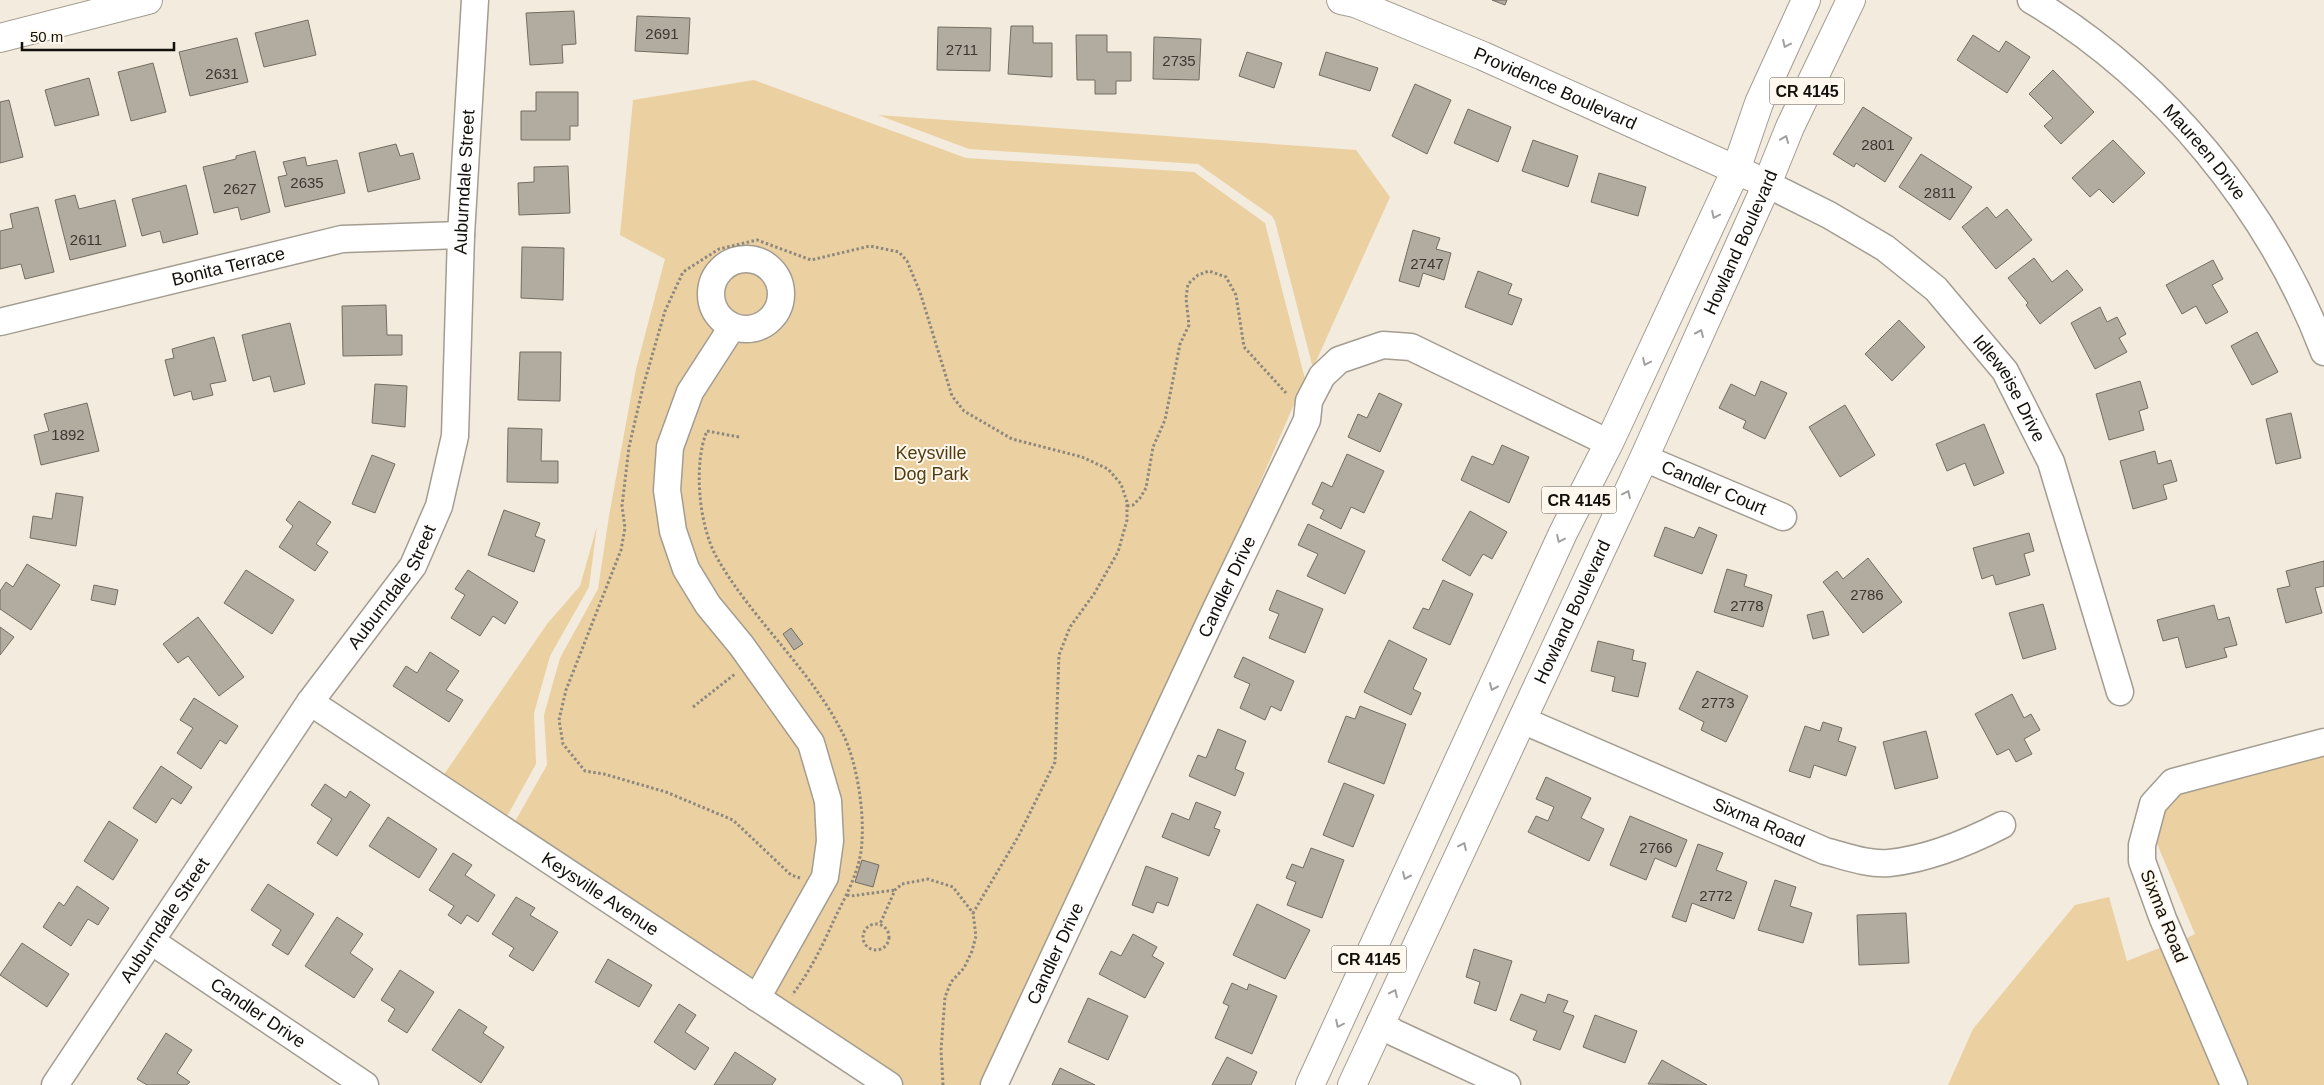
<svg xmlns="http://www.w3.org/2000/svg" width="2324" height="1085" font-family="Helvetica,sans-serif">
  <rect width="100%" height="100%" fill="#f2ebde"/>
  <g fill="#ebd0a1">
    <path d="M754,80L966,158L1194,172L1265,223L1305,379L1255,494L982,1085H904L513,825L547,765L544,715L560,658L598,589L609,516L636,369L665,259L620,235L633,100Z"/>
    <path d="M878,115L1356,150L1390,197L1313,368L1275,221L1272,216L1198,164L969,149Z"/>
    <path d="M597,526L589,587L550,656L534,713L536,764L506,818L443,776L547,624L580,586Z"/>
    <path d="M2324,752V1085H2248L2185,939L2195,934L2155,839L2164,809L2179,791Z"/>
    <path d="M2109,897L2127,961L2162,947L2222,1085H1948L1973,1029L2075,905Z"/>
  </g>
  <g fill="#b2aba0" stroke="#736c62">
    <path d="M1492,0H1507L1505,5Z"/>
    <path d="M574,11L576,44L562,45L563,63L530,65L526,13Z"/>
    <path d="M637,16L690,18L688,54L635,51Z"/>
    <path d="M308,20L316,55L264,67L255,33Z"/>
    <path d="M1011,26H1033V43H1052V77L1008,74Z"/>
    <path d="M938,27L991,28L990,71L937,70Z"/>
    <path d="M1076,35H1107V52H1131V81H1116V94H1095V80H1077Z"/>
    <path d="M1973,35L1999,52L2006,41L2030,57L2007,93L1957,60Z"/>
    <path d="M1154,37L1201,39L1199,80L1153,79Z"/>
    <path d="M237,38L248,82L190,96L179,52Z"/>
    <path d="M1247,52L1282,63L1274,88L1239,76Z"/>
    <path d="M1326,52L1378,68L1370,91L1319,75Z"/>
    <path d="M153,63L166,112L131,121L118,72Z"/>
    <path d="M2053,70L2094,112L2061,144L2044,126L2053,118L2029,94Z"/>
    <path d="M89,78L99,115L55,126L45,90Z"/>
    <path d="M1415,84L1451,100L1427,154L1392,136Z"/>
    <path d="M536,92H578V126H570V140H521V111H536Z"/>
    <path d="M9,100L23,157L0,163V102Z"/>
    <path d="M1863,107L1912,138L1885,182L1856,163L1854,167L1833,154Z"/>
    <path d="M1468,109L1511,127L1498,162L1454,143Z"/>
    <path d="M1533,140L1578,156L1568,187L1522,171Z"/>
    <path d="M2113,140L2145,173L2113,203L2099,189L2090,197L2072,178Z"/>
    <path d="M396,144L400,156L413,153L420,179L368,192L359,153Z"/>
    <path d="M255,151L270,212L241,220L238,207L214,213L203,167L236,159V156Z"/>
    <path d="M1921,154L1972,187L1950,220L1899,187Z"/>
    <path d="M305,157L307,166L337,160L345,193L285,207L278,177L287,175L283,162Z"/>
    <path d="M568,166L570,213L519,215L518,183L534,182V167Z"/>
    <path d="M1599,173L1646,187L1638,216L1591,202Z"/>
    <path d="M186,185L198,234L163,243L160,231L142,236L132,199Z"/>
    <path d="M75,195L79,209L115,200L126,246L70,260L55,200Z"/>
    <path d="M38,207L54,272L25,279L21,264L0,269V231L13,228L10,214Z"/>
    <path d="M1987,207L1996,218L2007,209L2032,240L1996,269L1962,227Z"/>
    <path d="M1413,230L1440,238L1436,249L1451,253L1444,280L1423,273L1419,287L1399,281Z"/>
    <path d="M522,247L564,248L563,300L521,298Z"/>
    <path d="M2034,258L2052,282L2067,270L2083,290L2040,324L2026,305L2028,303L2008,278Z"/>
    <path d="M2213,260L2223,279L2212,285L2228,312L2206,324L2196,306L2182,314L2166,285Z"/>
    <path d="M1478,271L1512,284L1508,294L1522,299L1512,325L1465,307Z"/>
    <path d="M386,305L387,335H402V355L343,356L342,306Z"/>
    <path d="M2100,307L2107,322L2117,317L2126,334L2119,338L2127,352L2095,369L2071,323Z"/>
    <path d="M1899,320L1925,347L1892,381L1865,354Z"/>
    <path d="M290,323L305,384L274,392L270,376L253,381L242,335Z"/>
    <path d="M2257,332L2278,372L2252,385L2231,346Z"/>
    <path d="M214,337L226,381L210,384L213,395L193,400L191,391L174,396L165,360L174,358L172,349Z"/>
    <path d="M520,352H561L560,401L518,400Z"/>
    <path d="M1761,381L1787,393L1765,439L1743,428L1746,421L1719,408L1731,384L1755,396Z"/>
    <path d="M2140,381L2148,408L2139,411L2144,430L2109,440L2096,394Z"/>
    <path d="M375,384L407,386L405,427L372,423Z"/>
    <path d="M1379,393L1402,404L1380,452L1348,437L1358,414L1367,418Z"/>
    <path d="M87,403L99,451L41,465L34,435L49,431L44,414Z"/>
    <path d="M1845,405L1875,455L1840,477L1809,427Z"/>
    <path d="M2291,413L2301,458L2276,464L2266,419Z"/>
    <path d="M1984,424L2004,473L1974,486L1965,463L1947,471L1936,444Z"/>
    <path d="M508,428L542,429L541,461H558V483L507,482Z"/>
    <path d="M1502,445L1529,457L1509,503L1461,480L1472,456L1493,465Z"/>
    <path d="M2155,451L2158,464L2171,460L2177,481L2163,485L2167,499L2133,509L2120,461Z"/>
    <path d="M1347,454L1384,471L1364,513L1351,507L1341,529L1320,518L1324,510L1312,504L1322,482L1332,487Z"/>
    <path d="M372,455L395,464L375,513L352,504Z"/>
    <path d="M56,493L83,497L76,546L30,538L33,516L52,519Z"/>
    <path d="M299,501L331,522L316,544L328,552L315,571L279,547L293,526L286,520Z"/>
    <path d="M504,510L540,523L535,536L545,540L534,572L488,555Z"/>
    <path d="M1470,511L1507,532L1492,559L1483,554L1470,576L1442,560Z"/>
    <path d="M1308,524L1365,551L1345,594L1307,576L1318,554L1298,545Z"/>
    <path d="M1665,527L1694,538L1699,527L1717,535L1702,574L1654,556Z"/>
    <path d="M2029,533L2034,551L2024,554L2030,575L1996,585L1993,575L1982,579L1973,548Z"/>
    <path d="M1868,558L1902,602L1863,633L1823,582L1837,571L1843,579Z"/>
    <path d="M2324,561V586L2315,588L2322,613L2286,623L2277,589L2290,586L2286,571Z"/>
    <path d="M27,564L60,585L31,630L0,609V591L6,582L13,587Z"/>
    <path d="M1727,569L1747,575L1744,586L1772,595L1763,627L1714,612Z"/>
    <path d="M246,570L294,600L272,634L224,603Z"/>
    <path d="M468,570L518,602L505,624L493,616L480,636L451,618L465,595L455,589Z"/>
    <path d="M1443,580L1473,594L1450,645L1413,628L1423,608L1429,610Z"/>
    <path d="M94,585L118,590L115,605L91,600Z"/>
    <path d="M1277,590L1323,609L1305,653L1269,638L1279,614L1269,610Z"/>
    <path d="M2043,604L2056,649L2023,659L2009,613Z"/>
    <path d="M2214,605L2218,620L2229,617L2237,645L2224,648L2227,657L2186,668L2178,637L2163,641L2157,620Z"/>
    <path d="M1823,611L1829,635L1813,639L1807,615Z"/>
    <path d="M198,617L244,677L219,696L188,656L178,663L163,644Z"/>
    <path d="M0,627L14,637L0,655Z"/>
    <path d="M791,628L803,644L794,650L783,634Z"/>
    <path d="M1389,640L1427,659L1413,689L1421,693L1411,715L1364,692Z"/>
    <path d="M1598,641L1634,650L1632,660L1646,663L1638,697L1612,691L1615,677L1591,671Z"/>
    <path d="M430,652L459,671L446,690L463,700L449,722L393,686L406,666L417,673Z"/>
    <path d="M1243,657L1294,681L1281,711L1271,706L1265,720L1240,708L1250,684L1234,677Z"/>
    <path d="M1697,671L1748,696L1726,742L1701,730L1704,722L1679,709Z"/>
    <path d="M2012,694L2024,718L2031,714L2040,730L2024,739L2032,754L2016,762L2009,749L1997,755L1975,714Z"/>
    <path d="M194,698L238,726L226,744L220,740L201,769L177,753L193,728L180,720Z"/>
    <path d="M1360,706L1406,724L1384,784L1328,762L1346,716L1355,719Z"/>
    <path d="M1823,722L1842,728L1838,741L1856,747L1846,776L1814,765L1810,778L1789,771L1805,726L1820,731Z"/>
    <path d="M1218,729L1246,741L1235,769L1244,773L1235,796L1189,776L1198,755L1206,758Z"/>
    <path d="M1926,731L1938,778L1895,789L1883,742Z"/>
    <path d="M161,766L192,787L181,804L172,798L156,823L133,808Z"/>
    <path d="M1546,777L1591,798L1581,818L1604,829L1589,861L1528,832L1536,816L1548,821L1554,807L1536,799Z"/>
    <path d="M1344,783L1374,795L1353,847L1323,835Z"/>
    <path d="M325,784L346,798L350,791L370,805L337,856L317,843L332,819L311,805Z"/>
    <path d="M1196,802L1221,812L1214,828L1220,830L1209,856L1162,837L1172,813L1189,820Z"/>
    <path d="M1630,816L1687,840L1676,867L1655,858L1646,880L1610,865Z"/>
    <path d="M388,817L437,849L419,878L369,846Z"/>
    <path d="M109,821L138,840L113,880L84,861Z"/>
    <path d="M1698,844L1723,853L1716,870L1747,882L1734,919L1692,903L1686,922L1672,917Z"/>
    <path d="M1311,848L1344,860L1322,918L1287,905L1296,882L1286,878L1292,864L1303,868Z"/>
    <path d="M453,853L472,865L465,875L495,895L478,922L467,915L461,924L448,915L454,906L429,890Z"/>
    <path d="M862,860L879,865L873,887L855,882Z"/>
    <path d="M1146,866L1178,878L1168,906L1157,902L1153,913L1132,905Z"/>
    <path d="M1775,880L1796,887L1790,906L1812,913L1803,943L1758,930Z"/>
    <path d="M268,884L314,914L288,955L272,945L281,930L251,910Z"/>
    <path d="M77,886L109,908L98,925L88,919L71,946L43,927L59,902L64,906Z"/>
    <path d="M516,897L535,908L530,915L558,932L533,971L509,956L514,948L492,934Z"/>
    <path d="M1257,904L1310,930L1285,979L1233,955Z"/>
    <path d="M1906,913L1909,963L1859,965L1857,915Z"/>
    <path d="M337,917L363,934L350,953L373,969L354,998L305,966Z"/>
    <path d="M1133,934L1157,947L1152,956L1164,963L1145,998L1099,974L1111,951L1121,956Z"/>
    <path d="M22,943L69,974L47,1007L0,975Z"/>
    <path d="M1474,949L1512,961L1496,1011L1474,1003L1480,982L1466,977Z"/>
    <path d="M608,959L652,985L639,1007L595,982Z"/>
    <path d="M400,970L434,992L407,1033L388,1021L395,1009L381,1000Z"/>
    <path d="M1232,983L1247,990L1249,984L1277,996L1252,1054L1215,1038L1229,1006L1223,1003Z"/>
    <path d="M1521,994L1545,1003L1548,994L1568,1001L1563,1012L1574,1016L1560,1050L1533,1040L1537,1031L1510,1020Z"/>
    <path d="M1088,998L1128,1016L1108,1060L1068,1042Z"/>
    <path d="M679,1004L696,1015L685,1032L709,1048L695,1070L654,1042Z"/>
    <path d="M459,1009L487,1027L483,1033L504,1047L481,1083L432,1050Z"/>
    <path d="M1595,1015L1637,1031L1625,1063L1583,1047Z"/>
    <path d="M166,1033L192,1050L177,1073L190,1082L187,1085H147L137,1079Z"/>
    <path d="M735,1052L776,1079L772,1085H714Z"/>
    <path d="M1227,1057L1257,1072L1251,1085H1212Z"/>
    <path d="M1662,1060L1707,1085H1706L1648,1084Z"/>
    <path d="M1060,1068L1095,1085H1052Z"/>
  </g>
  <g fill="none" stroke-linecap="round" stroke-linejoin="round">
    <defs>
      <g id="minor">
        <path id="s1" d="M2031,0C2163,79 2269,208 2324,352"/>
        <path id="s2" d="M1767,184L1829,215L1885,248L1936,289L2005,371L2051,462L2120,692"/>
        <circle cx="746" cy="294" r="35"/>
        <path id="s3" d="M0,322L342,239L461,235"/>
        <path d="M732,327L690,392L670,447L667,490L673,531L686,569L708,605L741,645L811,743L828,801L830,841L825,877L757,998"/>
        <path id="s4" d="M1644,458L1783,517"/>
        <path id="s5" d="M310,702L889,1085"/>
        <path id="s6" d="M1522,720L1825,851C1845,856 1868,865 1889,863C1928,859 1967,843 2002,825"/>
        <path id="s7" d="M151,941L365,1085"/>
        <path d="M1380,1023L1395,1033L1507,1085"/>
        <path id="s8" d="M55,1085L310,702L413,566L439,506L455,436L461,235L475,0"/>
        <path id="s9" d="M994,1085L1216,609L1307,420L1309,401L1322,376L1339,360L1383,345L1411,347L1609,443"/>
        <path d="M2234,1085L2163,919L2142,861V845L2153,804L2173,782L2324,742"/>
      </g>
      <g id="major">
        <path id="s10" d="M1341,0L1355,3L1483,56L1752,177"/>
        <path d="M0,38L148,0"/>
        <path d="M1310,1085L1563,533L1609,443L1736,170L1759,103L1806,0"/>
        <path id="s11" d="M1352,1085L1644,458L1767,184L1790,127L1851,0"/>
      </g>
    </defs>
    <use href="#minor" stroke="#a39c91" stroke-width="29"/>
    <use href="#major" stroke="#a39c91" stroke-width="30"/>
    <g stroke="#8d887f" stroke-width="3" stroke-dasharray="2.5 2.5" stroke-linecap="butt">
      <path d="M739,437L707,431C693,464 699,525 716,556C751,619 811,669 843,734C857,763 864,809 862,841C861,870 845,897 833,922C822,947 809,973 792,995"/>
      <path d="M1127,506L1133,505L1140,498L1146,488L1153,447L1165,420L1180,344L1189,325L1186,298L1188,284L1198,275L1209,271L1226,277L1236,295L1244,347L1286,393"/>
      <path d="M693,707L735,674"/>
      <path d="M800,878L791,875L733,820L666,792L604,774L585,771L563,744L559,720L566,690L621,550L625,528L622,506L629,447L643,387L665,311L683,272L719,249L757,240L811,260L870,246L899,252L907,261L920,292L952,396L964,411L1012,439L1082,457L1108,469L1121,484L1127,502V520L1118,552L1094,594L1070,627L1059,655L1055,762L1018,837L973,913L953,887L928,879L902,884L895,890L880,924"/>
      <path d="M847,895L851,896L895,890"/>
      <circle cx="876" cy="937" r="13"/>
      <path d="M943,1085L941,1050L945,997L951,982L964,968L972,951L976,936L973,913"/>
    </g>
    <use href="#minor" stroke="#fff" stroke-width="26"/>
    <use href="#major" stroke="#fff" stroke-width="28"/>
  </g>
  <defs><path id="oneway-chevron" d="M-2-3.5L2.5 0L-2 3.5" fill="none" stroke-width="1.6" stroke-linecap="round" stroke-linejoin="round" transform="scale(1.25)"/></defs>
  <g stroke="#a19f9e">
    <use href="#oneway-chevron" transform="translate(1786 44) rotate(115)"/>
    <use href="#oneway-chevron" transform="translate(1785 139) rotate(-68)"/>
    <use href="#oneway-chevron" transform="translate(1715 215) rotate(115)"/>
    <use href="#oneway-chevron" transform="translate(1700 333) rotate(-66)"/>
    <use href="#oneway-chevron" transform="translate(1646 362) rotate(115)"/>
    <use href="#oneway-chevron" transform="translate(1627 494) rotate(-65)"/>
    <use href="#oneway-chevron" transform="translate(1560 539) rotate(115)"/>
    <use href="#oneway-chevron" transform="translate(1493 687) rotate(114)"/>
    <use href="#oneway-chevron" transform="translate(1463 846) rotate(-65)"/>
    <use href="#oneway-chevron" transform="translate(1406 876) rotate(114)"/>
    <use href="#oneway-chevron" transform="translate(1394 993) rotate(-65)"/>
    <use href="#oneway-chevron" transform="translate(1339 1024) rotate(116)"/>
  </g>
  <g text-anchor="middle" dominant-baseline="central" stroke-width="4" stroke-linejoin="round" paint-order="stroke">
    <g font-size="15" fill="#3b3731">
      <text x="662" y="33">2691</text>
      <text x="962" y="49">2711</text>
      <text x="1179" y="60">2735</text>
      <text x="222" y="73">2631</text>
      <text x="1878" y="144">2801</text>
      <text x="307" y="182">2635</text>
      <text x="240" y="188">2627</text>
      <text x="1940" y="192">2811</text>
      <text x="86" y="239">2611</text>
      <text x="1427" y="263">2747</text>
      <text x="68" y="434">1892</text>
      <text x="1867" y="594">2786</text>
      <text x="1747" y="605">2778</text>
      <text x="1718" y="702">2773</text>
      <text x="1656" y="847">2766</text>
      <text x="1716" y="895">2772</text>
    </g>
    <g fill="#fef8ee" stroke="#5a5650" stroke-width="1">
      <rect x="1769.5" y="77.5" width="75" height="27" rx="4"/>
      <rect x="1541.5" y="486.5" width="75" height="27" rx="4"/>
      <rect x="1331.5" y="945.5" width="75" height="27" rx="4"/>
    </g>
    <g font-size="16" font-weight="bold" fill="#13100c">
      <text x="1807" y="91">CR 4145</text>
      <text x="1579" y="500">CR 4145</text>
      <text x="1369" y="959">CR 4145</text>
    </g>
    <g font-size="18" fill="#13100c" stroke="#fef8ee">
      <text stroke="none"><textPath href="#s10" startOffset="232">Providence Boulevard</textPath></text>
      <text stroke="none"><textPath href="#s1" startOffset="232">Maureen Drive</textPath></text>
      <text stroke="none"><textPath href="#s8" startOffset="1022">Auburndale Street</textPath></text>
      <text stroke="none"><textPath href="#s11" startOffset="928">Howland Boulevard</textPath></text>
      <text stroke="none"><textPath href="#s3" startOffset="235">Bonita Terrace</textPath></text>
      <text stroke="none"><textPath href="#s2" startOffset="324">Idleweise Drive</textPath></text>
      <text stroke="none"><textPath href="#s4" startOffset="76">Candler Court</textPath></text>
      <text stroke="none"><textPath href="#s8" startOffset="602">Auburndale Street</textPath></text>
      <text stroke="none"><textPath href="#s9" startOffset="550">Candler Drive</textPath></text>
      <text stroke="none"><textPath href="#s11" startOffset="522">Howland Boulevard</textPath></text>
      <text stroke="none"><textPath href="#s6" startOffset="258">Sixma Road</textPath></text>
      <text stroke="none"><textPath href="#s5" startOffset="348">Keysville Avenue</textPath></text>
      <text transform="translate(2164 916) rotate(68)">Sixma Road</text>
      <text stroke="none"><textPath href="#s8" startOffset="198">Auburndale Street</textPath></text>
      <text stroke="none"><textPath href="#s9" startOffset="145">Candler Drive</textPath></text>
      <text stroke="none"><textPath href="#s7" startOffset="129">Candler Drive</textPath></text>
    </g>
    <g font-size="18" fill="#533c10" stroke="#fef8ee">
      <text x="931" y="453">Keysville<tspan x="931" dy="21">Dog Park</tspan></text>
    </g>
  </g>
  <path d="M22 42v8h152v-8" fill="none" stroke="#13100c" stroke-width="2.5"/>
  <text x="30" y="42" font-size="15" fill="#13100c" stroke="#fef8ee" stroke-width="4" paint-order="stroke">50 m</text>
</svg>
